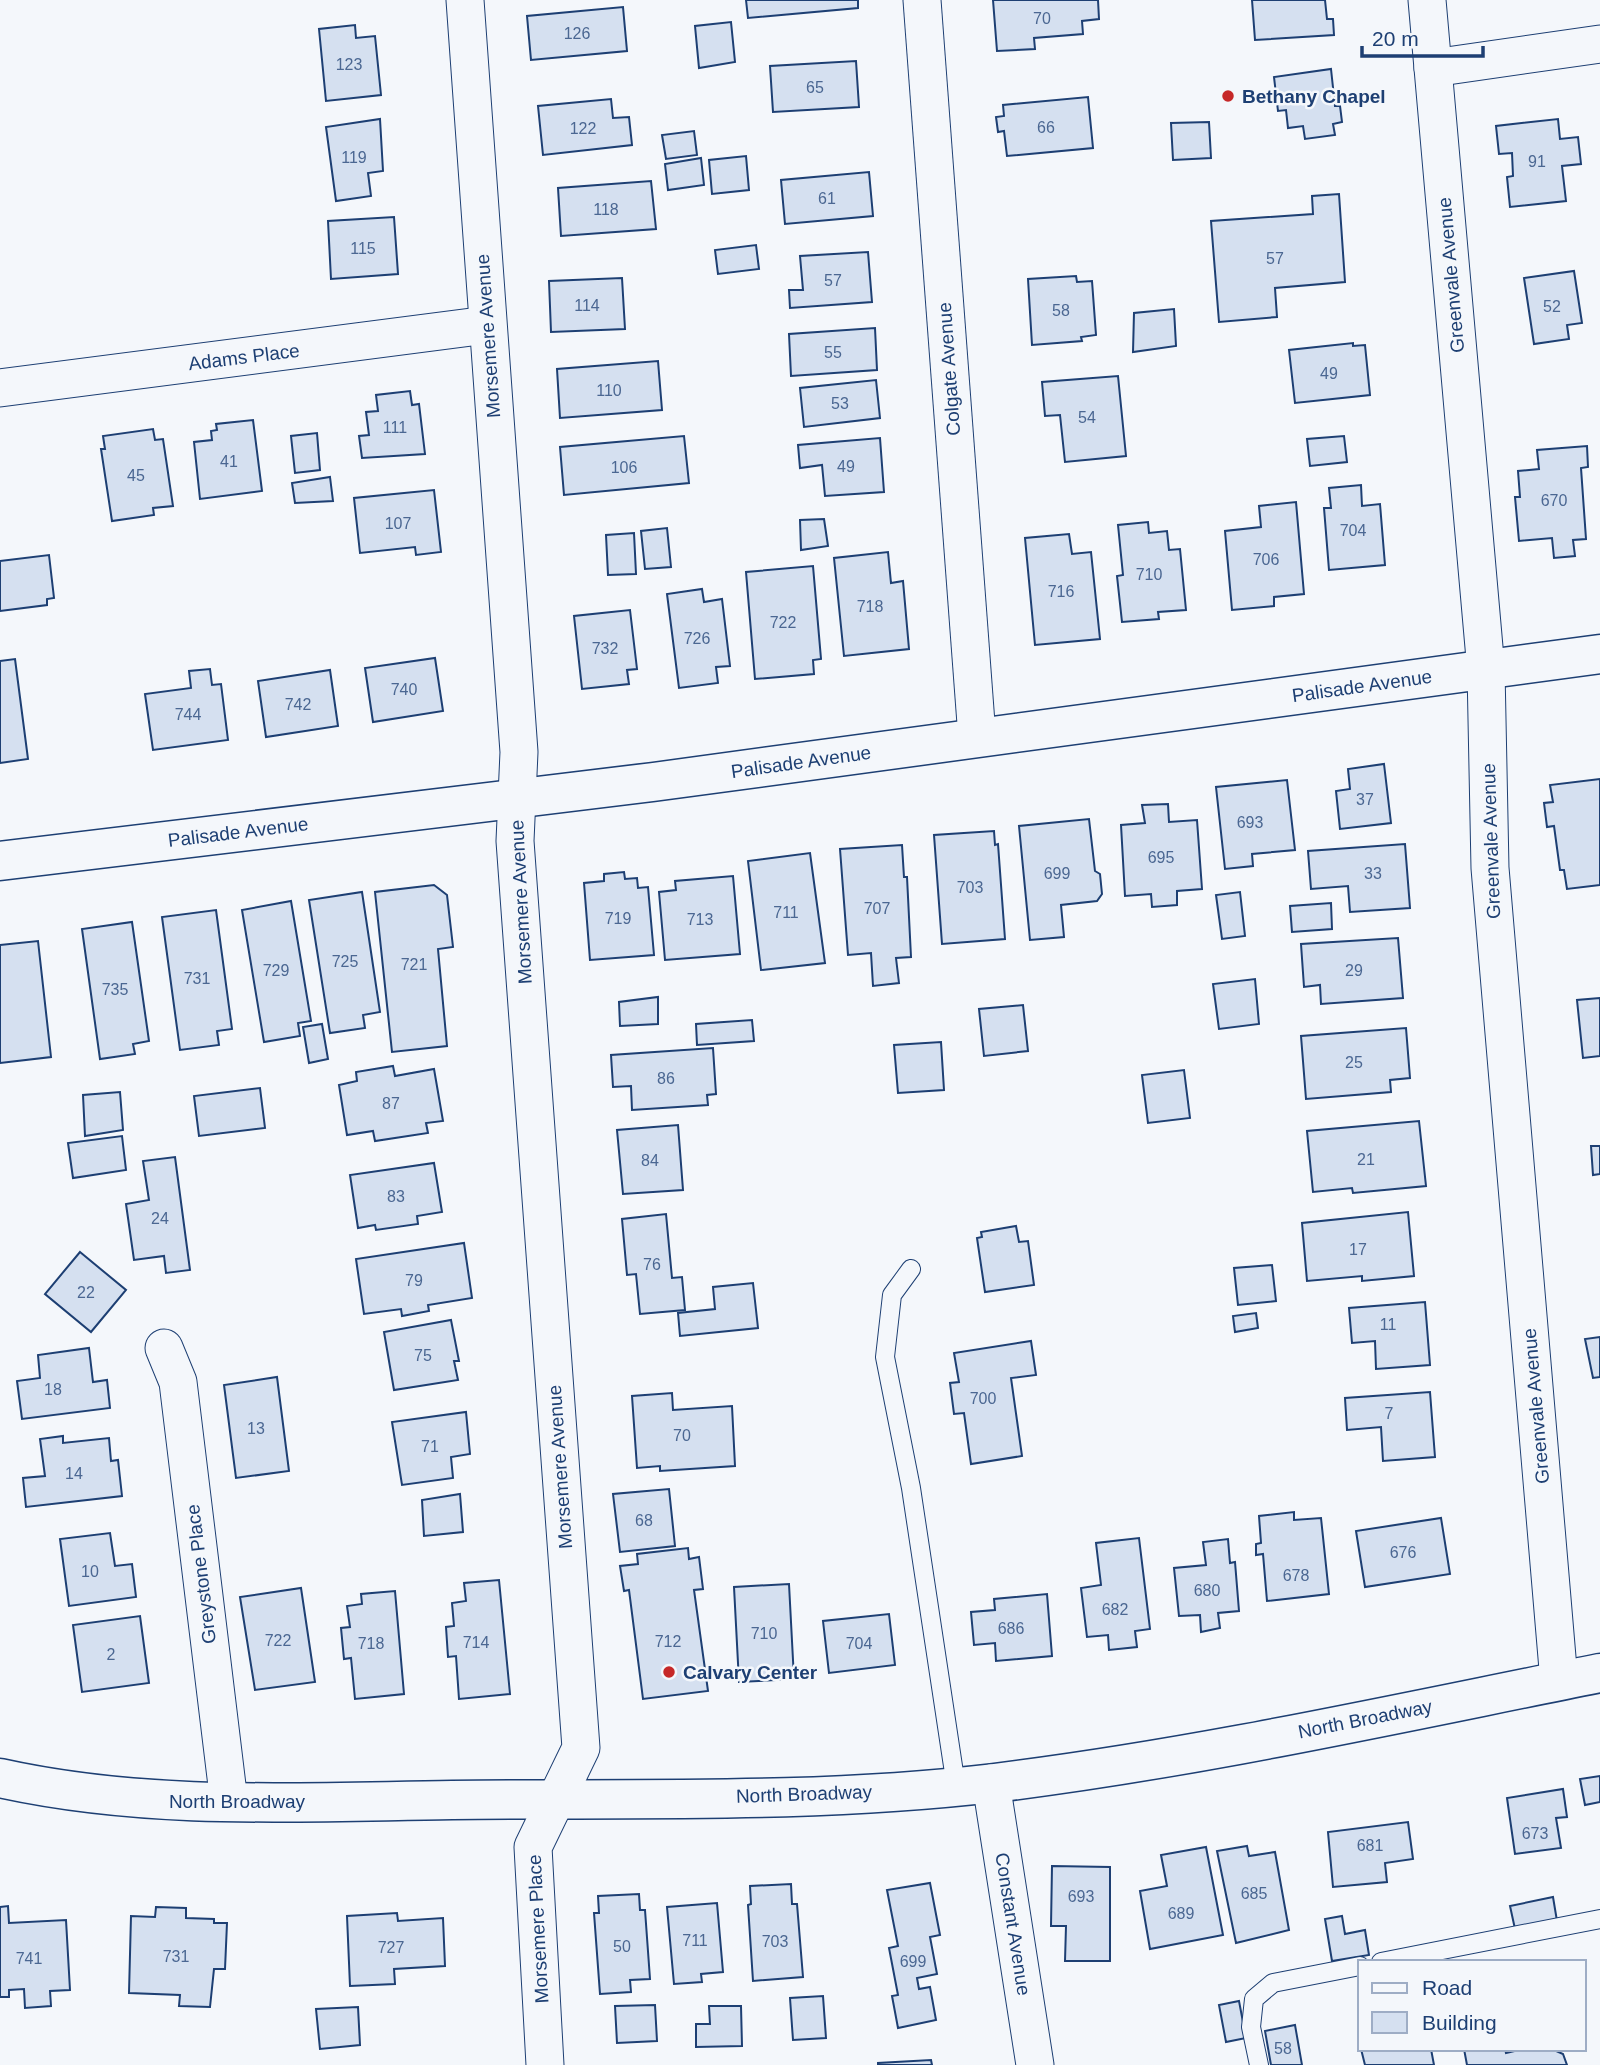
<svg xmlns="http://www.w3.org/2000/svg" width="1600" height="2065" font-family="Helvetica,sans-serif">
  <rect width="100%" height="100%" fill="#f4f7fb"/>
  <g fill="#d5e0f0" stroke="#1d3f73" stroke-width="2">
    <path d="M746,0H858V8L748,18Z"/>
    <path d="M993,0H1098L1099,19L1082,21L1083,34L1034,38L1035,49L997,51Z"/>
    <path d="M1252,0H1325L1327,19H1333L1334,35L1255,40Z"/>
    <path d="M623,7L627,51L531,60L527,16Z"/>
    <path d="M731,22L735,62L699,68L695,26Z"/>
    <path d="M355,25L356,38L375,36L381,95L326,101L319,29Z"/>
    <path d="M856,61L859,107L773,112L770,66Z"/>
    <path d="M1331,69L1335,106H1340L1342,122L1333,124L1335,135L1305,139L1303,126L1288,128L1286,110L1278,111L1274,77Z"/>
    <path d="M1088,97L1093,148L1007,156L1004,131L998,132L996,117L1004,116L1003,105Z"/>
    <path d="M611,99L613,118L629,117L632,145L543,155L538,106Z"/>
    <path d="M380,119L383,171L368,173L371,196L336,201L326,127Z"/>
    <path d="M1558,119L1560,139L1578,137L1581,164L1562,166L1566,201L1510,207L1507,177L1513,176L1512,153L1499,154L1496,126Z"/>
    <path d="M1209,122L1211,158L1173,160L1171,123Z"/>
    <path d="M694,131L697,155L666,159L662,135Z"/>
    <path d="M746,156L749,190L712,194L709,160Z"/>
    <path d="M701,158L704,185L668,190L665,164Z"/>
    <path d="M869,172L873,216L785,224L781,180Z"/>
    <path d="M651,181L656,229L561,236L558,188Z"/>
    <path d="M1339,194L1345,282L1275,288L1277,317L1219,322L1211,221L1313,214L1312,196Z"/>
    <path d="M394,217L398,274L331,279L328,221Z"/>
    <path d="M756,245L759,269L718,274L715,250Z"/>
    <path d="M868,252L872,302L790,308L789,290H803L800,256Z"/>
    <path d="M1574,271L1582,323L1567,325L1569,339L1534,344L1524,278Z"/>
    <path d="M1076,276L1077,282L1092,281L1096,335L1081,337L1082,341L1032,345L1028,279Z"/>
    <path d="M622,278L625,329L551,332L549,281Z"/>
    <path d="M1174,309L1176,346L1133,352L1134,313Z"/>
    <path d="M875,328L877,370L791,376L789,334Z"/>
    <path d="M1353,343V346L1365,345L1370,395L1295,403L1289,350Z"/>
    <path d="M658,361L662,410L560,418L557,369Z"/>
    <path d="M1118,376L1126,456L1065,462L1060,415L1045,416L1042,382Z"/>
    <path d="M876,380L880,418L804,427L800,388Z"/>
    <path d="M410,391L412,405L419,404L425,454L362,458L359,436L369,435L366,412L378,411L376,395Z"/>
    <path d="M253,420L262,491L200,499L194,442L212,440L211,431L217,430L216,424Z"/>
    <path d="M153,429L155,440L163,439L173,506L153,508L154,515L112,521L101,449H105L103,436Z"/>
    <path d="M317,433L320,470L295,473L291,436Z"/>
    <path d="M684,436L689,483L564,495L560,447Z"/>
    <path d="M1344,436L1347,462L1310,466L1307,439Z"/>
    <path d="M880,438L884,492L825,496L822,465L800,468L798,445Z"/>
    <path d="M1587,446L1588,467L1581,468L1586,539L1573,540L1575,556L1554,558L1552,538L1519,541L1515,497H1520L1518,471L1539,469L1537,450Z"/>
    <path d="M330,477L333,501L295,503L292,483Z"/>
    <path d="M1361,485L1362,506L1380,504L1385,565L1329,570L1324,508H1331L1329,488Z"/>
    <path d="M434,490L441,552L416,555L415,547L360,553L354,498Z"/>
    <path d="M1296,502L1304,594L1274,597V606L1232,610L1225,531L1261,527L1259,506Z"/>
    <path d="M824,519L828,546L801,550L800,520Z"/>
    <path d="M1148,522L1149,533L1167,531L1169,550L1180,549L1186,610L1158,612L1159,619L1122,622L1117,576L1123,575L1118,525Z"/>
    <path d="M667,528L671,567L645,569L641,531Z"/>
    <path d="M634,533L636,574L608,575L606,535Z"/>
    <path d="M1069,534L1072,554L1091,552L1100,639L1035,645L1025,538Z"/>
    <path d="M888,552L891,583L903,581L909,649L844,656L834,558Z"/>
    <path d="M49,555L54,598L47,599V605L0,611V561Z"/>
    <path d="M813,566L821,659L813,660L814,674L755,679L746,572Z"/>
    <path d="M702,589L704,602L722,599L730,666L716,667L718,683L679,688L667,594Z"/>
    <path d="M630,610L637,669L627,670L629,684L582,689L574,616Z"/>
    <path d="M435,658L443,711L373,722L365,668Z"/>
    <path d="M15,659L28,759L0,763V661Z"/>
    <path d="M210,669L212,685L221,684L228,740L153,750L145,694L191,688L189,671Z"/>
    <path d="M330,670L338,726L266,737L258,681Z"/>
    <path d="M1384,764L1391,823L1340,829L1336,791L1350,789L1348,769Z"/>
    <path d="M1600,779V885L1567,889L1564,870H1560L1554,826L1547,827L1544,803L1553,802L1550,785Z"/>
    <path d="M1287,780L1295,850L1252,854L1253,866L1225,869L1216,787Z"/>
    <path d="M1168,804L1169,822L1197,820L1202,889L1177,891V905L1152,907L1151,894L1125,896L1121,825L1145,823L1142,805Z"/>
    <path d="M1089,819L1095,871L1100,874L1102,894L1097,901L1061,905L1064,937L1030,940L1019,826Z"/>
    <path d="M994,831L995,845L998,844L1005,939L942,944L934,835Z"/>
    <path d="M1405,844L1410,908L1350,912L1348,886L1311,889L1308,851Z"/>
    <path d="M902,845L904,877H907L911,957L896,958L899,983L873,986L871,953L848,955L840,849Z"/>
    <path d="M810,853L825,963L761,970L748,861Z"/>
    <path d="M624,872L625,879L637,878L638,888L648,887L654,955L590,960L584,883L604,881V874Z"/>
    <path d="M733,876L740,954L665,960L659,892L676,890L675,881Z"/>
    <path d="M434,885L447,895L453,947L438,949L447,1046L392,1052L375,892Z"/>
    <path d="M362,892L380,1012L363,1015L365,1028L330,1033L309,900Z"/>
    <path d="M1240,892L1245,936L1222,939L1216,895Z"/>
    <path d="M291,901L311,1021L298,1023L300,1036L264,1042L242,910Z"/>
    <path d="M1331,903L1332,929L1292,932L1290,906Z"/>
    <path d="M216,910L232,1029L217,1031L219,1045L180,1050L162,917Z"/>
    <path d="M132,922L149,1041L133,1044L135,1054L100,1059L82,929Z"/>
    <path d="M1398,938L1403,998L1321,1004L1320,985L1304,987L1301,944Z"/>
    <path d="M38,941L51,1057L0,1063V945Z"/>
    <path d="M1255,979L1259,1024L1219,1029L1213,984Z"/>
    <path d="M658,997V1024L620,1026L619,1002Z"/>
    <path d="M1600,998V1056L1583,1058L1577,1000Z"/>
    <path d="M1023,1005L1028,1051L984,1056L979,1009Z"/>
    <path d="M752,1020L754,1041L697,1045L696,1024Z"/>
    <path d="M322,1024L328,1059L309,1063L303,1027Z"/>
    <path d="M1406,1028L1410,1078L1390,1080L1391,1092L1306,1099L1301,1036Z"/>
    <path d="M941,1042L944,1090L898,1093L894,1045Z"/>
    <path d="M713,1048L716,1094L707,1095L708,1105L632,1110L631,1086L613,1087L611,1055Z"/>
    <path d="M393,1066L395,1076L434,1069L443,1121L426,1123L428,1133L375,1141L373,1131L347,1135L339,1085L357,1081L356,1072Z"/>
    <path d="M1184,1070L1190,1118L1148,1123L1142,1075Z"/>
    <path d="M260,1088L265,1128L199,1136L194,1096Z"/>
    <path d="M120,1092L123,1130L85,1136L83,1095Z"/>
    <path d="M1419,1121L1426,1186L1353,1193L1352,1188L1313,1192L1307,1131Z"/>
    <path d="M678,1125L683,1190L623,1194L617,1130Z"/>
    <path d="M122,1136L126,1170L73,1178L68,1143Z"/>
    <path d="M1591,1146H1600V1174L1593,1175Z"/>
    <path d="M175,1157L190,1270L166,1273L164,1256L134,1260L126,1204L149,1200L143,1161Z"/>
    <path d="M434,1163L442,1212L417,1216L418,1224L376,1230L375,1225L358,1228L350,1175Z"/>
    <path d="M1408,1212L1414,1276L1362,1281V1276L1307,1281L1302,1223Z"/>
    <path d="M666,1214L672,1278L682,1277L685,1310L640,1314L636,1274L627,1275L622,1219Z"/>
    <path d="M1016,1226L1019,1242L1028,1241L1034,1285L985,1292L977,1238L982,1237L981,1232Z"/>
    <path d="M464,1243L472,1298L428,1305L429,1311L402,1316L401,1309L364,1314L356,1259Z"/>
    <path d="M80,1252L126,1290L91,1332L45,1294Z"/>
    <path d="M1272,1265L1276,1301L1238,1305L1234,1268Z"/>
    <path d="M753,1283L758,1328L680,1336L678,1313L715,1309L713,1287Z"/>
    <path d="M1425,1302L1430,1365L1376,1369L1375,1341L1352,1343L1349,1308Z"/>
    <path d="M1256,1313L1258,1328L1235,1332L1233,1316Z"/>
    <path d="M451,1320L459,1361H454L458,1380L394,1390L384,1332Z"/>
    <path d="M1600,1337V1377L1593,1378L1585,1339Z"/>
    <path d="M1031,1341L1036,1375L1011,1378L1022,1456L971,1464L964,1413L954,1414L950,1383L959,1382L954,1353Z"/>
    <path d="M89,1348L93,1382L107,1380L110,1408L22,1419L17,1381L40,1378L38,1355Z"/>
    <path d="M277,1377L289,1471L236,1478L224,1385Z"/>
    <path d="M1430,1392L1435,1457L1383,1461L1381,1427L1347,1430L1345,1398Z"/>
    <path d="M672,1393L673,1410L732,1406L735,1466L660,1471V1466L637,1468L632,1396Z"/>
    <path d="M466,1412L470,1454L451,1457L453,1478L402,1485L392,1422Z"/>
    <path d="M63,1436V1443L109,1438L111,1461L118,1460L122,1496L26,1507L23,1478L45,1476L40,1439Z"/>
    <path d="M669,1489L675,1546L620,1552L613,1494Z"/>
    <path d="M460,1494L463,1532L424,1536L422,1500Z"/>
    <path d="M1294,1512V1520L1321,1518L1329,1594L1267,1601L1263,1554L1256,1555V1544L1261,1543L1259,1516Z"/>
    <path d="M1441,1518L1450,1574L1365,1587L1356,1531Z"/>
    <path d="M110,1533L115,1566L132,1564L136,1597L69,1606L60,1539Z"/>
    <path d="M1139,1538L1150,1629L1135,1631L1137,1647L1109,1650L1108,1635L1087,1637L1081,1588L1101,1585L1096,1543Z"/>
    <path d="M1228,1539L1230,1563L1235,1562L1239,1611L1218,1613L1220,1628L1201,1632L1200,1615L1179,1616L1174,1568L1206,1565L1203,1542Z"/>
    <path d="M688,1548L689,1559L699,1557L703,1589L694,1590L708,1691L643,1699L629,1590L624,1591L620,1566L638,1564L637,1554Z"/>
    <path d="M499,1580L510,1694L459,1699L456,1656L448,1657L446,1627L454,1626L452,1603L466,1601L464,1583Z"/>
    <path d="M789,1584L794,1679L739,1682L734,1587Z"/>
    <path d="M301,1588L315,1682L255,1690L240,1597Z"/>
    <path d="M395,1591L404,1694L355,1699L351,1658L344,1659L341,1628L350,1627L347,1606L362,1604L361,1594Z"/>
    <path d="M1047,1594L1052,1656L996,1661L995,1643L974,1645L971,1612L995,1610L994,1599Z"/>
    <path d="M889,1614L895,1665L829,1673L823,1621Z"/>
    <path d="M140,1616L149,1683L82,1692L73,1625Z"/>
    <path d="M1600,1776V1802L1585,1805L1580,1779Z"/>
    <path d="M1563,1789L1567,1817L1556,1818L1561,1848L1515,1854L1507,1798Z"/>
    <path d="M1408,1822L1413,1859L1385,1863L1387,1882L1333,1887L1328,1832Z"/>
    <path d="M1247,1846L1249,1856L1275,1852L1289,1930L1236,1943L1217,1851Z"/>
    <path d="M1206,1847L1223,1935L1150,1949L1140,1891L1167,1886L1161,1855Z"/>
    <path d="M1052,1866L1110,1867V1961H1065L1066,1926H1051Z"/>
    <path d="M930,1883L940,1935L930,1937L937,1974L917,1978L919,1989L930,1987L936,2020L898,2028L892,1996L898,1995L889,1948L898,1946L887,1890Z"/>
    <path d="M791,1884L792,1904H797L803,1977L753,1981L748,1905L751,1904L750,1886Z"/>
    <path d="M639,1894L640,1910H645L650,1979L630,1980L631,1992L600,1994L594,1913H599L598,1896Z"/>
    <path d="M1553,1897L1557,1921L1515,1929L1510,1906Z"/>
    <path d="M717,1903L723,1972L701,1974L702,1982L674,1984L667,1907Z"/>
    <path d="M8,1906L9,1923L66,1920L70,1990L50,1991L51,2006L25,2008L24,1989L9,1990V1997H0V1907Z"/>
    <path d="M156,1907L186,1908V1918L214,1919V1923H227L225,1969H214L210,2007L179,2006L180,1995L129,1993L131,1916L155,1917Z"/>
    <path d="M397,1913L398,1921L443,1918L445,1966L394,1969L395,1984L350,1986L347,1916Z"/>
    <path d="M1342,1916L1345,1934L1365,1930L1369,1955L1332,1961L1325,1919Z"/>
    <path d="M823,1996L826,2038L793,2040L790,1998Z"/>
    <path d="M1239,2001L1246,2038L1226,2042L1219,2005Z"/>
    <path d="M655,2005L657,2041L617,2043L615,2006Z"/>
    <path d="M709,2006H741L742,2046L696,2047V2024H710Z"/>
    <path d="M358,2007L360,2045L320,2049L316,2009Z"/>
    <path d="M1295,2025L1302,2065H1271L1265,2031Z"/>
    <path d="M1361,2049H1431L1434,2065H1365Z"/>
    <path d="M1464,2049H1505L1506,2053L1523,2049L1554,2050L1563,2054L1567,2065H1467Z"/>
    <path d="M931,2060L932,2065H878V2063Z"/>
  </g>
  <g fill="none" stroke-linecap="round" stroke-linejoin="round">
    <defs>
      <g id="lane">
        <path d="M911,1269L892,1295L885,1357L911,1488L956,1786"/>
        <path d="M1381,1962L1600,1919"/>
        <path d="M1259,2065L1251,2027L1254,1999L1273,1983L1360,1966"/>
      </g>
      <g id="street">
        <path d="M465,0L519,752L515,841L581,1748L533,1847L545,2065"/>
        <path d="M922,0L977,737"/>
        <path d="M1427,0L1486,670L1490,868L1559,1681"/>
        <path d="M1433,68L1600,44"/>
        <path d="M0,388L487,325"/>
        <path d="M164,1348L178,1382L229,1802"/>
        <path d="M991,1783L1035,2065"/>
      </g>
      <path id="secondary" d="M0,861L653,782L1600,654"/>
      <path id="primary" d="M0,1778C149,1811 301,1802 452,1800C632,1798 815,1804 994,1783C1198,1758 1399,1713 1600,1673"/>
    </defs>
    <use href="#lane" stroke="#1d3f73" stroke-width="20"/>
    <use href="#street" stroke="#1d3f73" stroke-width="39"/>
    <use href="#secondary" stroke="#1d3f73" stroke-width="41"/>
    <use href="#primary" stroke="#1d3f73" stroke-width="41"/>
    <use href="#lane" stroke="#f4f7fb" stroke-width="18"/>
    <use href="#street" stroke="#f4f7fb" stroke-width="37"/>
    <use href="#secondary" stroke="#f4f7fb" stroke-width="38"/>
    <use href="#primary" stroke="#f4f7fb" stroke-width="38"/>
  </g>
  <g fill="#c62828" stroke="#f4f7fb" stroke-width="2.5">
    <circle cx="1228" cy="96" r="7"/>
    <circle cx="669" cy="1672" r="7"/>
  </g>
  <g text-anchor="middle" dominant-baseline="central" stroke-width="5" stroke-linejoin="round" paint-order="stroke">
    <g font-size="16" fill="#4b6792">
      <text x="1042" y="18">70</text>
      <text x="577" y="33">126</text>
      <text x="349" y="64">123</text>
      <text x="815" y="87">65</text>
      <text x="1046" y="127">66</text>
      <text x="583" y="128">122</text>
      <text x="354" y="157">119</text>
      <text x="1537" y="161">91</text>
      <text x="827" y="198">61</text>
      <text x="606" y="209">118</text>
      <text x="363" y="248">115</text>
      <text x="1275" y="258">57</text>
      <text x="833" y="280">57</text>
      <text x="587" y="305">114</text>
      <text x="1552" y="306">52</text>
      <text x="1061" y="310">58</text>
      <text x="833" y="352">55</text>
      <text x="1329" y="373">49</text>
      <text x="609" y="390">110</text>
      <text x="840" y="403">53</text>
      <text x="1087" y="417">54</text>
      <text x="395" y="427">111</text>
      <text x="229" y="461">41</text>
      <text x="846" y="466">49</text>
      <text x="624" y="467">106</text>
      <text x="136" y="475">45</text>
      <text x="1554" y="500">670</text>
      <text x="398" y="523">107</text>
      <text x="1353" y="530">704</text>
      <text x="1266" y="559">706</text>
      <text x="1149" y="574">710</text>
      <text x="1061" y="591">716</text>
      <text x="870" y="606">718</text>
      <text x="783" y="622">722</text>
      <text x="697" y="638">726</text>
      <text x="605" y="648">732</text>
      <text x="404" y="689">740</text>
      <text x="298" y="704">742</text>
      <text x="188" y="714">744</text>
      <text x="1365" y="799">37</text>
      <text x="1250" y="822">693</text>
      <text x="1161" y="857">695</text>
      <text x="1057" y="873">699</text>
      <text x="1373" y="873">33</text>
      <text x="970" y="887">703</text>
      <text x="877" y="908">707</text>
      <text x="786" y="912">711</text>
      <text x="618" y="918">719</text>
      <text x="700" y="919">713</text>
      <text x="345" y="961">725</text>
      <text x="414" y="964">721</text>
      <text x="276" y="970">729</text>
      <text x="1354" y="970">29</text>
      <text x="197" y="978">731</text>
      <text x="115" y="989">735</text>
      <text x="1354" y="1062">25</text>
      <text x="666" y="1078">86</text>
      <text x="391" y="1103">87</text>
      <text x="1366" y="1159">21</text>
      <text x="650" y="1160">84</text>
      <text x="396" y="1196">83</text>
      <text x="160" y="1218">24</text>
      <text x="1358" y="1249">17</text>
      <text x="652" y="1264">76</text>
      <text x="414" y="1280">79</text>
      <text x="86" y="1292">22</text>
      <text x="1388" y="1324">11</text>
      <text x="423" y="1355">75</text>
      <text x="53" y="1389">18</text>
      <text x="983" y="1398">700</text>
      <text x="1389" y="1413">7</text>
      <text x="256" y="1428">13</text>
      <text x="682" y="1435">70</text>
      <text x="430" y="1446">71</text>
      <text x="74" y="1473">14</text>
      <text x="644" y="1520">68</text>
      <text x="1403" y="1552">676</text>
      <text x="90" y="1571">10</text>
      <text x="1296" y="1575">678</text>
      <text x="1207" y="1590">680</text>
      <text x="1115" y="1609">682</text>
      <text x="1011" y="1628">686</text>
      <text x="764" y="1633">710</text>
      <text x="278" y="1640">722</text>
      <text x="668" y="1641">712</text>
      <text x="476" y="1642">714</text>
      <text x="371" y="1643">718</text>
      <text x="859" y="1643">704</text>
      <text x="111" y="1654">2</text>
      <text x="1535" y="1833">673</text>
      <text x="1370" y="1845">681</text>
      <text x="1254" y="1893">685</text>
      <text x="1081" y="1896">693</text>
      <text x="1181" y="1913">689</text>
      <text x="695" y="1940">711</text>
      <text x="775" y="1941">703</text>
      <text x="622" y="1946">50</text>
      <text x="391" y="1947">727</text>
      <text x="176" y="1956">731</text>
      <text x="29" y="1958">741</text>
      <text x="913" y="1961">699</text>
      <text x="1283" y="2048">58</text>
    </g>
    <g font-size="19" font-weight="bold" fill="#1d3f73" stroke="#f4f7fb" text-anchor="start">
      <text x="1242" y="96">Bethany Chapel</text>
      <text x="683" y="1672">Calvary Center</text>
    </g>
    <g font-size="19" fill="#1d3f73" stroke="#f4f7fb">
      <text transform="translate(1451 275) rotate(-95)">Greenvale Avenue</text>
      <text transform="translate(488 336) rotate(-94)">Morsemere Avenue</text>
      <text transform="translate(244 357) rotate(-7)">Adams Place</text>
      <text transform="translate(949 369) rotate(-94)">Colgate Avenue</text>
      <text transform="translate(1362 686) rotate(-8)">Palisade Avenue</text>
      <text transform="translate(801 762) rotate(-8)">Palisade Avenue</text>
      <text transform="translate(238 832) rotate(-7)">Palisade Avenue</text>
      <text transform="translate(1491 841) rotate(-92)">Greenvale Avenue</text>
      <text transform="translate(521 902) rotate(-93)">Morsemere Avenue</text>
      <text transform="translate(1536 1406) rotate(-95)">Greenvale Avenue</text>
      <text transform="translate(560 1467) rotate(-94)">Morsemere Avenue</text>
      <text transform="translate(201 1574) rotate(-97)">Greystone Place</text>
      <text transform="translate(1365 1719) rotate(-11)">North Broadway</text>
      <text transform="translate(804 1794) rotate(-2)">North Broadway</text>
      <text x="237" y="1801">North Broadway</text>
      <text transform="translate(1013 1924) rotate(81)">Constant Avenue</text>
      <text transform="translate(538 1929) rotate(-93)">Morsemere Place</text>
    </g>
  </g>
  <rect x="1358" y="1960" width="228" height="91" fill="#f4f7fb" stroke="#9eadc5" stroke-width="2"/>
  <rect x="1372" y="1983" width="35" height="10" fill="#f4f7fb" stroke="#9eadc5" stroke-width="2"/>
  <text x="1422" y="1995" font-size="21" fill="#1d3f73">Road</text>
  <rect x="1372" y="2012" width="35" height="21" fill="#d5e0f0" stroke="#9eadc5" stroke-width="2"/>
  <text x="1422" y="2030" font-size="21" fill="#1d3f73">Building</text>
  <path d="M1362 46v10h121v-10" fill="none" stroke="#1d3f73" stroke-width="3.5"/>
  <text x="1372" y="46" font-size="21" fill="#1d3f73" stroke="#f4f7fb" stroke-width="5" paint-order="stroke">20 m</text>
</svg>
